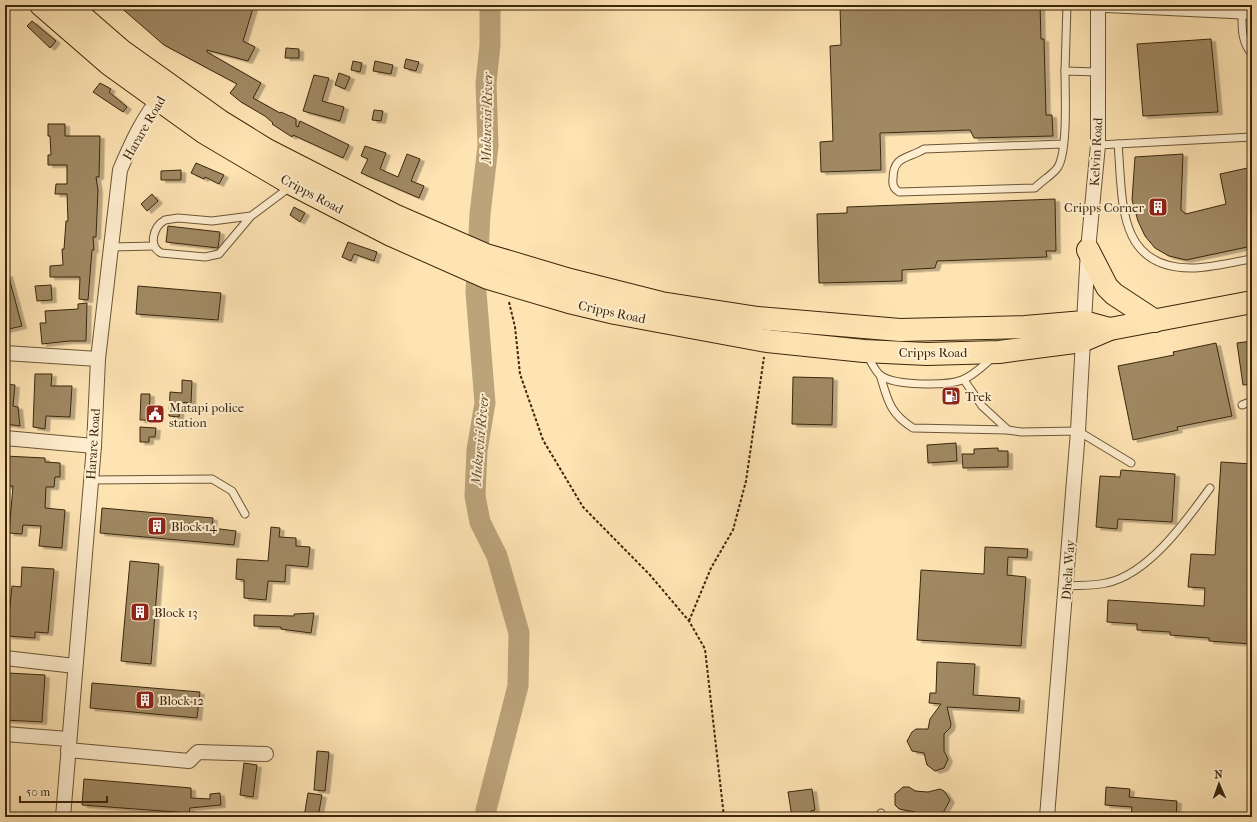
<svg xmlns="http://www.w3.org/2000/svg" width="1257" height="822" font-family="'IM FELL French Canon',serif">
  <defs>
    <filter id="shadow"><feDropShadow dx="4.5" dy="2.5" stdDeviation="0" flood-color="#0004"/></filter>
  </defs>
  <rect width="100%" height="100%" fill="#fee3b3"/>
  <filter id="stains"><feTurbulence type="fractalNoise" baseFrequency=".005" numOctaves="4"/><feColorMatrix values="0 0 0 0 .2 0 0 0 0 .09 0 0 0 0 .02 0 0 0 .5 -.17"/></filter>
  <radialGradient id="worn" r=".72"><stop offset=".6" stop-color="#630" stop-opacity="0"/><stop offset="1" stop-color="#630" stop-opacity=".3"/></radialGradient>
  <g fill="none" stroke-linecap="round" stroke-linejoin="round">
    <path stroke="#bba37a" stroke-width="21" d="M487,817L486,810L518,686L519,633L497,556L480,522L475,496L477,450L485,403L476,292L480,214L488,146L486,83L490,45V5"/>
  </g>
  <g fill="#a08963" stroke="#3a270c" filter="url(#shadow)">
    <path d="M118,5H254L243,41L255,47L248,61L207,50V52L261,83L253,98L280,113L281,112L296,119V126L298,127L300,121L349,145L343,158L293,135L292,137L272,124L273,123L265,116L241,102L230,93L237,84L164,45Z"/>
    <path d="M840,5H1040L1041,39H1044L1046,115H1052L1053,136L974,138L970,130L880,133L881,170L821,172L820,142L833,141L830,46L841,45Z"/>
    <path d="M32,21L56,41L50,48L27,26Z"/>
    <path d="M1211,39L1218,112L1143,116L1137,44Z"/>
    <path d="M286,48L299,49V58H285Z"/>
    <path d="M406,59L419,62L416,71L404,68Z"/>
    <path d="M353,61L362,63L360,72L351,70Z"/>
    <path d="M375,61L393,65L391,74L373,71Z"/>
    <path d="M339,73L350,77L345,89L335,85Z"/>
    <path d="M314,75L329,78L322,101L344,107L340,121L303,111Z"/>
    <path d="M100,83L111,89L109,92L127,107L123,112L93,92Z"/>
    <path d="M374,110L383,111L381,121L372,120Z"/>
    <path d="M48,124H65V136H100L99,177H96L98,190L96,237H93L94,250H92L88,300L79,299L80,277H50V266L63,265L62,249H64L66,221H68L67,194H55L56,184H67V165H48V155H51L50,136H48Z"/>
    <path d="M365,146L386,153L380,169L398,177L407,154L420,159L411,181L424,186L419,198L361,173L368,159L361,156Z"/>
    <path d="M1183,154L1181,205V210L1186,214L1226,204L1220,174L1252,167V246L1186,260L1169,256L1155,248L1145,236L1138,221L1132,200L1135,157Z"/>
    <path d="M196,163L224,175L219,184L205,177L204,179L191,173Z"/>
    <path d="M181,170V180H161V171Z"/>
    <path d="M152,194L158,201L147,211L141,204Z"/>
    <path d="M1055,199L1056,251H1046L1047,257L937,261L935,268L902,270V281L819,283L817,214L847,213V207Z"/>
    <path d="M294,207L305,213L300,222L290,215Z"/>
    <path d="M168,226L220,232L218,248L166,242Z"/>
    <path d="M348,242L377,252L374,261L354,254L351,261L342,257Z"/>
    <path d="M8,274L22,326L5,330V275Z"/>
    <path d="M51,285L52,300L37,301L35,286Z"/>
    <path d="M138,286L221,293L218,320L136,314Z"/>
    <path d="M87,303L86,341H69L42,344L40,323H46L45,311L78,309V304Z"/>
    <path d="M1252,341V384L1243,385L1237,343Z"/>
    <path d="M1216,343L1232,416L1177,427L1178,430L1133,440L1118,366L1174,355L1173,352Z"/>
    <path d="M35,374H52L51,386H72L70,417L46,416L45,429L33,427Z"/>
    <path d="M793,377L833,378L832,425L792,424Z"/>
    <path d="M182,380L192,381L191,403L180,402L179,417L169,416L170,392L182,393Z"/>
    <path d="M5,384L15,385L13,406L18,407L20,426L5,424Z"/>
    <path d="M141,394H150L149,420H140Z"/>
    <path d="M140,427L156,428L155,437H149V442H140Z"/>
    <path d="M956,443L957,461L928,463L927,445Z"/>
    <path d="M998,448V451H1008V467L963,468L962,454H974V449Z"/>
    <path d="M5,456L45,458V462L60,463V477H55L54,487H46L45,508L65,510L62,548L39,546L41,526L23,525L22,534L9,533L13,486H5Z"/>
    <path d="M1221,462L1252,464V644L1209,641V638L1170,635V632L1137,630V624L1107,622L1108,600L1204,606L1205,588L1188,587L1191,554L1215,555Z"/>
    <path d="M1121,470L1175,474L1172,522L1118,519L1117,529L1096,527L1100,476L1120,477Z"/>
    <path d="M102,508L213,518L212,528L236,531L234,545L100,533Z"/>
    <path d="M271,527L280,528L279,537L296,538V546L310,547L308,567L286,565L285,582L268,581L266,600L244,598V580L236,579L237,559L268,561Z"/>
    <path d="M985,547L1028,549L1027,558L1008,557L1007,575L1026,577L1021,646L917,640L921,570L984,574Z"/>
    <path d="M130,561L159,564L151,664L121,661Z"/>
    <path d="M22,567L54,569L48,633L35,632V638L7,636L12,586L21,587Z"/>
    <path d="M314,613L311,633L281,629V627L254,626V615L294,616V614Z"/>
    <path d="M937,662L975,664L973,695L1020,698L1019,711L947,707L951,724L950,728L944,734V751L948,759L944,768L935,771L927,765L924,753L912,751L907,741L912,732L916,729H928L930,719L941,704L929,703L930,693H936Z"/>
    <path d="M8,673L45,675L42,722L5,720V691L7,692Z"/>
    <path d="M92,683L200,692L197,718L90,708Z"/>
    <path d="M317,751L329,752L325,791L314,790Z"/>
    <path d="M244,763L257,765L253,797L240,795Z"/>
    <path d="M84,779L191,788V798L210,799V794L220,793L221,805L190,808L189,813L82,805Z"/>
    <path d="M903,787H909L915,791L928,792L940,789L944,791L950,800L944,811V817H914L915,812L899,809L895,805V794Z"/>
    <path d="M1106,787L1130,789L1129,797L1177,801L1176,817H1131L1132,807L1105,805Z"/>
    <path d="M812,789L815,810L811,811L812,817H792L788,792Z"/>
    <path d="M308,793L322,795L318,817H304Z"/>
  </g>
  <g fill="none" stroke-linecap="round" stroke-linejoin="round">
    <defs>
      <g id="lane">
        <path d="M1242,12C1242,27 1241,42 1252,54"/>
        <path d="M1065,71L1067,5"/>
        <path d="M1063,144L924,149C909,159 893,155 893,179C892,185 894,189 899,192L1035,188C1042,180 1053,175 1058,167C1068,150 1065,93 1065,71L1098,72"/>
        <path d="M1118,144C1123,199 1116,268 1191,268C1211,268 1232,262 1252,259"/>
        <path d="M1098,145L1252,137"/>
        <path d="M251,216L212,221L178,218L165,220C153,227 148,246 161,253L205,257L219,254L251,216L290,187"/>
        <path d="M111,247L153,246"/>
        <path d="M867,355C871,361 875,371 880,375C894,386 946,386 962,380C973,376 983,366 992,358"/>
        <path d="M880,375C888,400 889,413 913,428L1008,430"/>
        <path d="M964,380L982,406L1008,430L1021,432L1078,431L1131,463"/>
        <path d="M1242,405L1252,401"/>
        <path d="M90,480L212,479L232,491L245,514"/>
        <path d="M1066,586C1079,585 1094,586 1106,583C1148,575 1186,521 1210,488"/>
        <path d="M881,817V813"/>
      </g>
      <g id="street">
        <path d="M1106,5L1252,12"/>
        <path d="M5,353L98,359"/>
        <path d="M5,438L94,446"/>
        <path d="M5,658L75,666"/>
        <path d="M5,734L68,739"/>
        <path d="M68,750L189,761L198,752L266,754"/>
        <path d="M63,817L94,446L98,359L120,170C131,144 144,115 163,94"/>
        <path d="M1047,817L1078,431L1088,250L1098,145V5"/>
      </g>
      <g id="primary">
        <path d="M41,5L109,64L205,133L288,182L391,235L488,278L569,302L615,313L767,341L864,351L927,354L999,352L1082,341L1110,329L1252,302"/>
        <path d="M69,5L122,51L220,121L267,150L394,215L486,255L570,280L661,303L758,318L900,330L1025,327L1084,322L1110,329"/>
        <path d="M1088,250L1107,287L1114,294L1155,321"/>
      </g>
    </defs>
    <use href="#lane" stroke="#6b5636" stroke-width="9"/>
    <use href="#street" stroke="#6b5636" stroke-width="16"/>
    <use href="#primary" stroke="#3a270c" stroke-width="24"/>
    <g stroke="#3a270c" stroke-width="2" stroke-dasharray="3 2" stroke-linecap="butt">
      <path d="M509,302L515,327L520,374L543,440L583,507L650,575L689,621L705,649L724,817"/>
      <path d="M689,621L711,568L733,530L746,481L764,357"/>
    </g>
    <use href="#lane" stroke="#feedce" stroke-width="7"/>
    <use href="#street" stroke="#feedce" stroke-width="14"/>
    <use href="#primary" stroke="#fee3b3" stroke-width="22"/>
  </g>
  <defs>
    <symbol id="building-square" viewBox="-11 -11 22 22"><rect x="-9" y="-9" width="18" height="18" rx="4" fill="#8f2418" stroke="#feedce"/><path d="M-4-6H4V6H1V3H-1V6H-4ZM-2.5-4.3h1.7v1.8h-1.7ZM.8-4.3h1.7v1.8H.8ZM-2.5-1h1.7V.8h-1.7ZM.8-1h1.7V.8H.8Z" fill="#fff"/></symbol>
    <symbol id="fuel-square" viewBox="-11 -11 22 22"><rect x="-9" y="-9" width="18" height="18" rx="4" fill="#8f2418" stroke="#feedce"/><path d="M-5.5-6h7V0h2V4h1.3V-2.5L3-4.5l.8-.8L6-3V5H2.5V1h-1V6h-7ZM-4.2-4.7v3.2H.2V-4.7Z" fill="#fff"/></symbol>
    <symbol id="civic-square" viewBox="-11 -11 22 22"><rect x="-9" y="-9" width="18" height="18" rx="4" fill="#8f2418" stroke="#feedce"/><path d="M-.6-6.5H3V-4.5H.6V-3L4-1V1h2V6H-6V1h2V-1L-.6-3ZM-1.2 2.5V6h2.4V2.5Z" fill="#fff"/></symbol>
  </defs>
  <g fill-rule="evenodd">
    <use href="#building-square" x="1147" y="196" width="22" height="22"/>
    <use href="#fuel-square" x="940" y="385" width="22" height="22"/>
    <use href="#civic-square" x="144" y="403" width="22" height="22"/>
    <use href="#building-square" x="146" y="515" width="22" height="22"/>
    <use href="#building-square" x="129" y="601" width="22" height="22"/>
    <use href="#building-square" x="134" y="689" width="22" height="22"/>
  </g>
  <g text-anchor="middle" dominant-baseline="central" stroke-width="4" stroke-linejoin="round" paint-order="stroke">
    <g font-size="13" fill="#3a270c" stroke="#feedce">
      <text transform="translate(144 128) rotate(-60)">Harare Road</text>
      <text transform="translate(1096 152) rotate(-87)">Kelvin Road</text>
      <text transform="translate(312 194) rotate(28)">Cripps Road</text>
      <text transform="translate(612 312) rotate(12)">Cripps Road</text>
      <text x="933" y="352">Cripps Road</text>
      <text transform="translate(93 444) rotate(-86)">Harare Road</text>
      <text transform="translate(1068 570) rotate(-86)">Dhela Way</text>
    </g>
    <g font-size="13" fill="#3a270c" stroke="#feedce" text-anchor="start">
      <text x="1144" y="207" text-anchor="end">Cripps Corner</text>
      <text x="965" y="396">Trek</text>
      <text x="169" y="407">Matapi police<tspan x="169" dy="15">station</tspan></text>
      <text x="171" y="526">Block 14</text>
      <text x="154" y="612">Block 13</text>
      <text x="159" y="700">Block 12</text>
    </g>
    <g font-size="14" font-style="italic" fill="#614c2d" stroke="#feedce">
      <text transform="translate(487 118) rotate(-89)">Mukuvisi River</text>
      <text transform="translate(480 440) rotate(-85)">Mukuvisi River</text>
    </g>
  </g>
  <rect width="1257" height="822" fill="none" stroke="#fee3b3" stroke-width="20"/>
  <rect x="6" y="6" width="1245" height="810" fill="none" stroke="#3a270c" stroke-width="2"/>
  <rect x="10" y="10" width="1237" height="802" fill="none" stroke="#3a270c"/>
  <g transform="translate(1219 784) rotate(358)" stroke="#feedce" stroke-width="3" paint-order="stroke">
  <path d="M0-3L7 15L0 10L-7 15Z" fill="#3a270c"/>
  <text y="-6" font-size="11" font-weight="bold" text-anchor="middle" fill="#3a270c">N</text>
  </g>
  <path d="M20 796v6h87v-6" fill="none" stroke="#3a270c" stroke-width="2"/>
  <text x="26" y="796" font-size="12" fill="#3a270c" stroke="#feedce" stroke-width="3" paint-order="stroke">50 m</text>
  <rect width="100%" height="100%" filter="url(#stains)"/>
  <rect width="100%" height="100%" fill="url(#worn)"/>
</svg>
